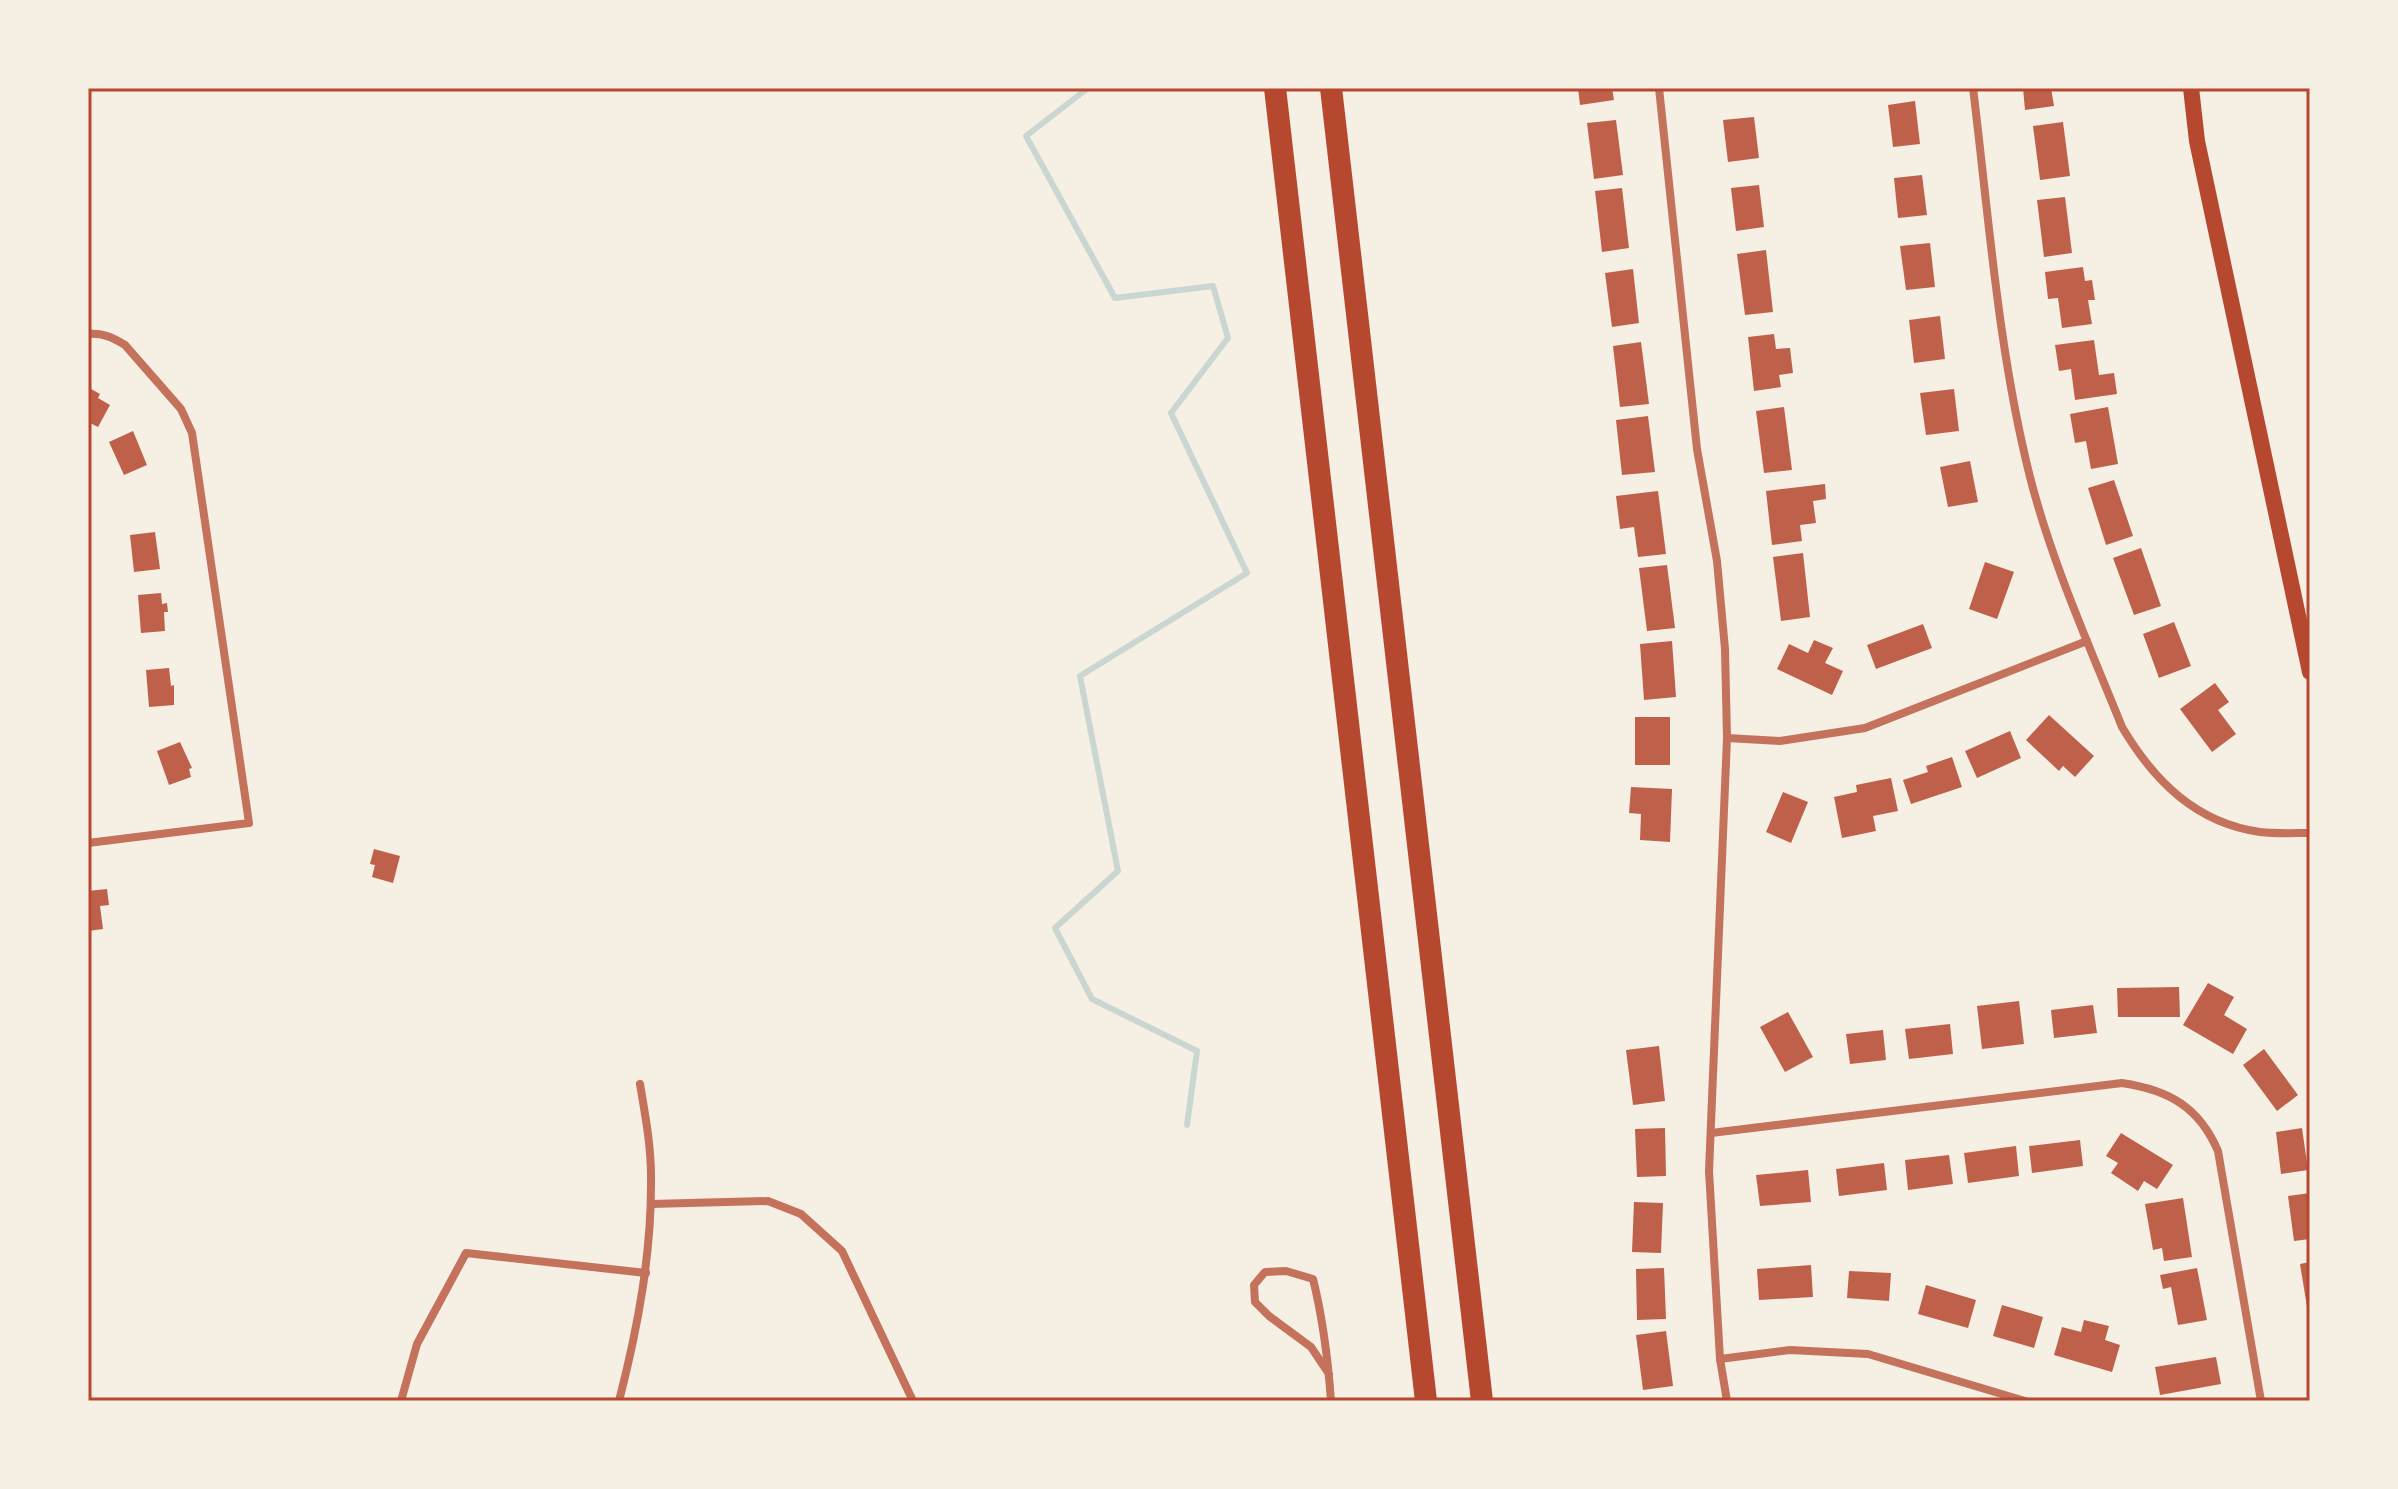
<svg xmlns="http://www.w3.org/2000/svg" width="2398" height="1489" font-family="'Varela Round',sans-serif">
  <rect width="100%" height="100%" fill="#f6efe4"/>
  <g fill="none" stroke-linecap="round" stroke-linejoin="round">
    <path stroke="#c9d6d2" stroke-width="6" d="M1088,88L1026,136L1115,298L1213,286L1228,338L1171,413L1247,573L1080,676L1118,871L1055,928L1092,999L1197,1051L1187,1125"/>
  </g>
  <g fill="#bf614a">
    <path d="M1578,88H1612L1614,100L1580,105Z"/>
    <path d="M2023,88H2051L2054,106L2025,110Z"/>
    <path d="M1915,101L1920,144L1893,147L1888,105Z"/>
    <path d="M1754,117L1759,158L1728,162L1723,120Z"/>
    <path d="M1616,120L1623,175L1594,179L1587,123Z"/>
    <path d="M2063,122L2070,176L2040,180L2033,126Z"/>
    <path d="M1922,175L1927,215L1898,218L1894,178Z"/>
    <path d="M1759,185L1764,227L1736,231L1731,188Z"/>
    <path d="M1622,188L1629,248L1602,252L1595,191Z"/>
    <path d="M2065,197L2072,253L2044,257L2037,200Z"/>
    <path d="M1930,243L1935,287L1906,290L1900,246Z"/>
    <path d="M1766,250L1773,312L1745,315L1737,254Z"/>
    <path d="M2083,267L2085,281L2092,280L2095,300H2088L2092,324L2062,328L2058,298L2048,299L2045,272Z"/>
    <path d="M1633,269L1639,323L1612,327L1605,273Z"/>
    <path d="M1940,316L1945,359L1914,363L1909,320Z"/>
    <path d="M1774,334L1776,349L1790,348L1793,373L1779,375L1781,387L1754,391L1748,337Z"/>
    <path d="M2094,340L2099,375L2114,373L2117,394L2075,400L2071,369L2059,371L2055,345Z"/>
    <path d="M1641,342L1649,404L1620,407L1613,346Z"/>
    <path d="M91,389L100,394L98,398L110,405L98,427L88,422V394Z"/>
    <path d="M1954,389L1959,431L1926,435L1920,393Z"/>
    <path d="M1784,407L1792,470L1764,473L1756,411Z"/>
    <path d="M2108,407L2118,464L2091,469L2086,441L2075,443L2070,414Z"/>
    <path d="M1648,416L1655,472L1622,475L1616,420Z"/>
    <path d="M133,431L147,465L124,475L109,442Z"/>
    <path d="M1970,461L1978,502L1948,507L1940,467Z"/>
    <path d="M2114,480L2133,536L2106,545L2088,488Z"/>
    <path d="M1825,484L1826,499L1813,501L1816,523L1800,525L1802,541L1772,545L1766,491Z"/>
    <path d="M1658,491L1666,554L1638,557L1634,527L1620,529L1616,496Z"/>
    <path d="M155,532L160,569L134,572L130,535Z"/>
    <path d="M2141,548L2161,606L2134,615L2113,558Z"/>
    <path d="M1803,553L1810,617L1781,621L1773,557Z"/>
    <path d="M1985,562L2014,572L1997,619L1969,609Z"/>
    <path d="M1667,565L1675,628L1647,631L1639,568Z"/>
    <path d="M161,593L162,604L167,603L168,612H164L165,631L141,633L138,595Z"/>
    <path d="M2174,622L2191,666L2159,678L2143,634Z"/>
    <path d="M1923,624L1932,648L1876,669L1867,645Z"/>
    <path d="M1814,640L1833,648L1825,663L1843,671L1832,695L1777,669L1789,644L1808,653Z"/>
    <path d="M1672,641L1676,697L1644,700L1640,644Z"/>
    <path d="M169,668L171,686L174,685V705L149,707L146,670Z"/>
    <path d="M2215,683L2229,702L2218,710L2236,734L2212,752L2180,709Z"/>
    <path d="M2049,715L2094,756L2075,777L2063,766L2059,771L2026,740Z"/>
    <rect x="1635" y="717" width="35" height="48"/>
    <path d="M2010,731L2021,758L1977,778L1965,751Z"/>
    <path d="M180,742L192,768L189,769L191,777L169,785L157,751Z"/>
    <path d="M1952,757L1962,787L1911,804L1903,780L1928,772L1926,766Z"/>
    <path d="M1891,778L1898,811L1873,816L1876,831L1842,838L1834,797L1857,792L1856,785Z"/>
    <path d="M1631,787L1672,789L1670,842L1640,840L1641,814L1629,813Z"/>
    <path d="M1783,792L1808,802L1791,843L1766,832Z"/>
    <path d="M374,849L400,856L393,883L372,877L375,865L370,864Z"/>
    <path d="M107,889L109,905L100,906L103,929L88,931V891Z"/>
    <path d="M2208,983L2234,997L2224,1015L2247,1029L2233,1054L2183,1025Z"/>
    <path d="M2179,987L2180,1017H2118L2117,988Z"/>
    <path d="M2019,1001L2024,1044L1982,1049L1977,1006Z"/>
    <path d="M2093,1005L2097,1033L2054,1038L2051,1010Z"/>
    <path d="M1788,1012L1813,1057L1785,1072L1760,1027Z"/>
    <path d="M1950,1024L1953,1054L1909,1059L1905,1029Z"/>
    <path d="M1883,1030L1886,1060L1850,1064L1846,1034Z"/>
    <path d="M1659,1046L1665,1101L1633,1105L1626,1050Z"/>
    <path d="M2264,1049L2298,1095L2277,1111L2243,1065Z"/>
    <path d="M1665,1128L1666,1176L1637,1177L1635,1129Z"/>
    <path d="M2302,1128L2308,1170L2281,1174L2276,1132Z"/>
    <path d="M2121,1133L2173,1165L2157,1189L2144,1181L2138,1191L2111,1173L2118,1163L2106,1156Z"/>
    <path d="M2080,1140L2083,1166L2032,1173L2029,1146Z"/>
    <path d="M2016,1146L2019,1176L1968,1183L1964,1153Z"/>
    <path d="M1949,1155L1953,1184L1908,1190L1905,1160Z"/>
    <path d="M1884,1163L1887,1190L1839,1196L1836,1169Z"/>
    <path d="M1808,1170L1811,1202L1760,1206L1756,1175Z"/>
    <path d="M2310,1193V1239L2294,1241L2288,1196Z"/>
    <path d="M2183,1198L2192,1257L2164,1261L2162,1248L2153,1250L2145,1204Z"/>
    <path d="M1634,1202L1663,1203L1661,1253L1632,1252Z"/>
    <path d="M2310,1262V1313H2308L2300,1264Z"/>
    <path d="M1811,1265L1813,1297L1759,1300L1757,1269Z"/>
    <path d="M1664,1268L1666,1319L1637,1320L1636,1269Z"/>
    <path d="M2197,1268L2207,1320L2178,1325L2171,1287L2163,1289L2160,1275Z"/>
    <path d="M1849,1271L1891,1273L1889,1301L1847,1298Z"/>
    <path d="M1926,1285L1976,1300L1968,1328L1918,1314Z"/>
    <path d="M2002,1305L2043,1317L2034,1348L1993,1336Z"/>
    <path d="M2084,1320L2109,1326L2105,1340L2120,1345L2112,1372L2054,1355L2062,1327L2081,1332Z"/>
    <path d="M1666,1331L1673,1386L1643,1390L1636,1335Z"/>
    <path d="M2216,1357L2221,1384L2160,1395L2155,1367Z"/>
  </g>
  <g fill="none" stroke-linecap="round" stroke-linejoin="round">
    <g stroke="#c5725c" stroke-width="8">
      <path d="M1659,88L1697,449L1717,561L1725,649L1727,738L1709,1171L1720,1359L1727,1401"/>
      <path d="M1973,88C1989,218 1998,350 2030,477C2052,563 2089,645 2122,727C2154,781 2196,823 2260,832C2276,834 2294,833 2310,833"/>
      <path d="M88,334C103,333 112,337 125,345L181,409L192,433L249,823L88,843"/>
      <path d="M1727,738L1780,741L1865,728L2087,641"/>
      <path d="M1711,1133L2122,1083C2169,1090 2199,1107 2218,1151L2261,1401"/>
      <path d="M651,1204L768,1201L801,1214L842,1251L913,1401"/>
      <path d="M1720,1359L1790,1350L1868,1354L2025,1401"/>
      <path d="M1329,1374L1311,1347L1269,1316L1255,1302L1254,1285L1265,1272L1286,1271L1313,1279C1323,1319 1328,1360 1331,1401"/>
      <path d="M401,1401L417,1344L466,1253L646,1273"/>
      <path d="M619,1401C638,1327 652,1252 651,1176C651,1145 645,1114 640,1084"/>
    </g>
    <path stroke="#b5482f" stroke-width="16" d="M2191,88L2197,141L2310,672"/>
    <g stroke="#b5482f" stroke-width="22">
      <path d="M1275,88L1426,1401"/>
      <path d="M1331,88L1482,1401"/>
    </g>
  </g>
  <rect width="2398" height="1489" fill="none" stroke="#f6efe4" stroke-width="180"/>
  <rect x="90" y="90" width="2218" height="1309" fill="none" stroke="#b5482f" stroke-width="3"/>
</svg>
